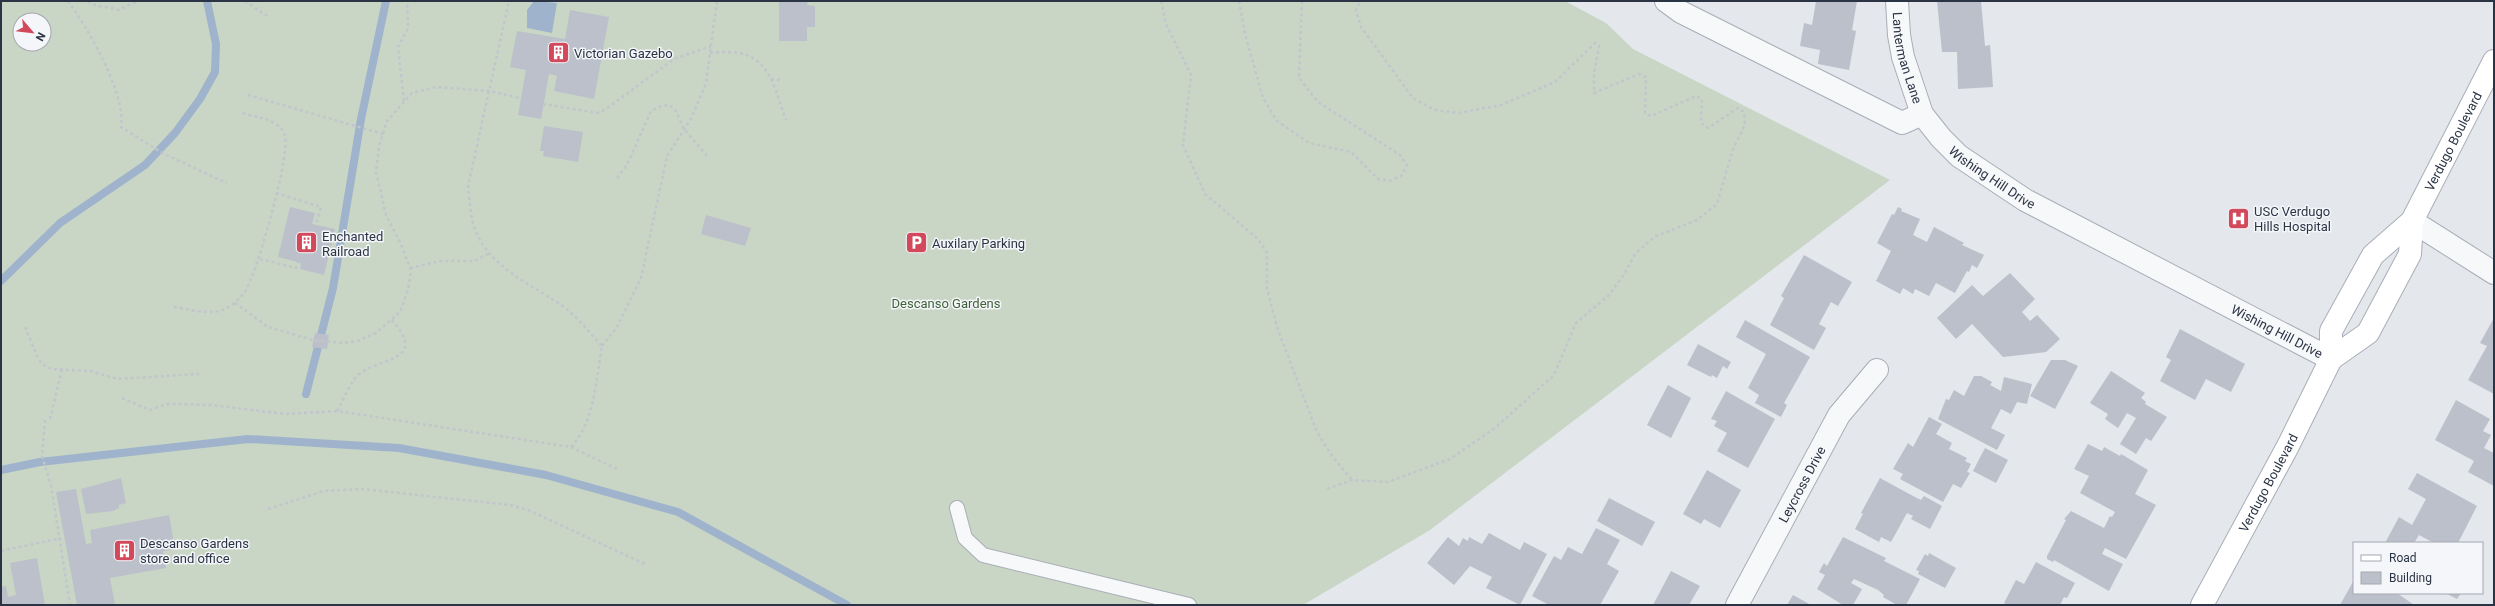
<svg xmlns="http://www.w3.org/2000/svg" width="2495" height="606" font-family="Roboto,sans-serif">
  <rect width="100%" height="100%" fill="#e4e7ec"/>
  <path fill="#c9d6c5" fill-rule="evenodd" d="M1,1H1565L1606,23L1633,49L1890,180L1430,530L1303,605H1ZM20,20H44V44H20Z"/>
  <path fill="#9fb4cc" d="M534,1L557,3L552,33L527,28V10Z"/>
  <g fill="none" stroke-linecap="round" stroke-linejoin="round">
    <g stroke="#9fb4cc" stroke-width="8">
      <path d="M1,281L60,223L145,165L175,133L200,99L215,72L216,44L207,1"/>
      <path d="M306,394L333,288L361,119L386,1"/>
      <path d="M1,470L40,462L248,439L399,448L546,475L678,512L847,605"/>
    </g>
  </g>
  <g fill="#bbc0ca">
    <path d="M779,1H808L807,5L815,6V27H807V41H779Z"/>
    <path d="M1816,1H1857L1852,30L1856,31L1849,70L1818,64L1820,50L1800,46L1804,23L1812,25Z"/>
    <path d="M1937,1H1981L1985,46L1990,45L1993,87L1958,89L1957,52H1942Z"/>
    <path d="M570,10L609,17L594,99L554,91L557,76L549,74L541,119L518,115L526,70L510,67L517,31L565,39Z"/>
    <path d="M544,126L583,132L578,162L543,156L544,151H540Z"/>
    <path d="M290,207L315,213L312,224L335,229L324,275L300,269L301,263L278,257Z"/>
    <path d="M1898,207L1902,209L1901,211L1920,219L1913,235L1927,242L1934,227L1964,243L1962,245L1984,255L1977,268L1972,265L1969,272L1967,271L1955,293L1936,283L1929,296L1915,289L1913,294L1903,288L1900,294L1876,281L1891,251L1877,243L1892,214L1894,215Z"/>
    <path d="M706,215L751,228L745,246L701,234Z"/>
    <path d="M1804,255L1852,282L1838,306L1831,302L1819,324L1826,328L1814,350L1770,325L1784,298L1781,296Z"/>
    <path d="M2010,273L2035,299L2022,312L2030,321L2037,315L2060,339L2046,352L2003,357L1972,324L1956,339L1937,318L1972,285L1983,296Z"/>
    <path d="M2494,318V394L2468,380L2487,346L2480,343Z"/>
    <path d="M1745,320L1810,357L1784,403L1787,405L1781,417L1755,403L1759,395L1748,388L1766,354L1736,337Z"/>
    <path d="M2180,329L2245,364L2231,392L2206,379L2195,400L2160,381L2171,360L2166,357Z"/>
    <path d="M315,333L329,335L327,349L312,347Z"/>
    <path d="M1698,344L1731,362L1727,369L1723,366L1717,378L1712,375L1711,377L1687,365Z"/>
    <path d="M2051,360H2065L2078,366L2055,409L2030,396Z"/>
    <path d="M2111,371L2145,393L2141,398L2146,402L2145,404L2167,417L2151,441L2146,438L2136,454L2120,444L2136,418L2127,413L2118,428L2105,419L2108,414L2090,403Z"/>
    <path d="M1974,376H1981L1992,382L1990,385L2001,391L2004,377L2032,384L2027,404L2017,402L2011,414L2001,409L1991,428L2005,435L1997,450L1938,419L1946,399L1949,400L1954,390L1964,396Z"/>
    <path d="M1668,385L1691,398L1671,438L1647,425Z"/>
    <path d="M1726,391L1775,419L1748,468L1717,451L1727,433L1714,426L1717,421L1711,419Z"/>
    <path d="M2456,400L2490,419L2483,431L2491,435L2484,448L2494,453V486L2468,472L2474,461L2435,440Z"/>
    <path d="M1929,417L1942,424L1936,434L1952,443L1949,449L1967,458L1965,461L1971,464L1967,472L1970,473L1961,488L1953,484L1943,502L1900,479L1903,474L1893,469L1908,443L1913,447Z"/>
    <path d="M2088,444L2102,451L2104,447L2120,456L2121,454L2148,470L2135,494L2156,505L2126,559L2105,548L2102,554L2123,564L2109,591L2054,560L2053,562L2047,559V556L2066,520L2064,519L2071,511L2104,528L2110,516L2112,517L2115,512L2080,493L2089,476L2074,469Z"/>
    <path d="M1985,448L2008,460L1996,483L1973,471Z"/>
    <path d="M1707,470L1741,490L1720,528L1704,519L1701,524L1683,514Z"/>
    <path d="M2417,473L2477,506L2458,543H2434L2419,535L2414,543H2385L2399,517L2412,525L2426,499L2408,489Z"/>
    <path d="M121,478L126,503L119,505V508L113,511L86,514L81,489Z"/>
    <path d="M1880,478L1913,496L1921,500L1924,496L1942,506L1930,529L1911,519L1913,516L1907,513L1891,542L1881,537L1879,542L1855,529L1863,514L1861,513Z"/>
    <path d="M76,489L86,544L92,543L90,530L169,515L175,549L163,551L166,568L110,578L115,605H77L56,492Z"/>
    <path d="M1609,498L1655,522L1642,546L1597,521Z"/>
    <path d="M1596,528L1620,540L1607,564L1619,571L1600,605H1549L1532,596L1554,556L1561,560L1568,547L1582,554Z"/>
    <path d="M1489,533L1520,550L1524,542L1547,554L1520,605L1486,588L1492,577L1470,566L1454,585L1427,563L1448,537L1459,546L1463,538L1468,541L1469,537L1482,544Z"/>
    <path d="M1843,537L1886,558L1884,561L1920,579L1906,605H1897L1883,597L1884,595L1878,590L1854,579L1851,583L1862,589L1853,605H1843L1817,589L1825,575L1819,572L1824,563L1827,566Z"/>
    <path d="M1929,553L1956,568L1945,588L1918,574L1919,571L1916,570L1925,554L1928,556Z"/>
    <path d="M37,558L45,605H1V587L6,586L8,597L16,595L10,563Z"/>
    <path d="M2036,562L2075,583L2067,598L2064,597L2060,605H2008L2004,603L2016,580L2024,584Z"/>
    <path d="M1671,571L1700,586L1689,605H1653Z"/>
    <path d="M2354,580V593H2397L2414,605H2340Z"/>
    <path d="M2445,593H2461L2457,599Z"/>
    <path d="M1793,595L1811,605H1787Z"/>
  </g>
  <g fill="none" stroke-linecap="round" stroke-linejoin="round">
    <defs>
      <path id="service" d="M957,508L965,538L983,555L1189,605"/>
      <g id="minor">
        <path d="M1666,1L1681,12L1902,123L1922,114"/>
        <path id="s1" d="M1897,1L1899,35L1903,57L1922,114L1941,138L1959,156L2025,200L2331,359"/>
        <path d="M2412,221L2494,273"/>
        <path id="s2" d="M1737,605L1839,415L1877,370"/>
      </g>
      <g id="secondary">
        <path d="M2331,359L2368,333L2410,254L2412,221"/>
        <path id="s3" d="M2202,605L2288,446L2331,359V331L2373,255L2412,221L2494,61"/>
      </g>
    </defs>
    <use href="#service" stroke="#a9aeb7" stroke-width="16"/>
    <use href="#minor" stroke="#a9aeb7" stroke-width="24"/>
    <use href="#secondary" stroke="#a9aeb7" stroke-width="24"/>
    <g stroke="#c2c5cb" stroke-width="2.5" stroke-dasharray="3 3" stroke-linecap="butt">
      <path d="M68,1C87,27 127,95 121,127L164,154L227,183"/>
      <path d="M88,1C96,8 108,6 118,10L138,1"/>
      <path d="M245,1L267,16"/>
      <path d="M1161,1L1166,24L1191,75L1183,145L1205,194L1258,239L1267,253V289L1278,330L1317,432L1332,456L1352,480"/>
      <path d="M1239,1L1245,34L1263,98L1277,121L1309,143L1351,152L1378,179L1390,181L1402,175L1407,165L1400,155L1318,102L1299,78L1302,1"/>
      <path d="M710,53C767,46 770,75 786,120"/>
      <path d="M771,79L780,80"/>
      <path d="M248,95L383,134"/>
      <path d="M404,101L398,47L408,28L407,1"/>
      <path d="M543,104L598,113L606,109L674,59L711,46"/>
      <path d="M617,178L627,165L651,111L661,106L669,105L676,111L684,129L709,158"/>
      <path d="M276,193L321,207L316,225"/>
      <path d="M260,259L296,268L298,262"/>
      <path d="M410,268L440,261H474L490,253"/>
      <path d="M235,303L268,327L313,340L344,343L358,341L376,333L400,312L408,290L411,271L401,244L386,215L376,172L379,146L387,121L412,93L436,87L490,91L519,98"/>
      <path d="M174,307C189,309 210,316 225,309C234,305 244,295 248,286C258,266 293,149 284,133C276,118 258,118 242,113"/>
      <path d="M25,327L38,358L42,364L51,369L90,371L118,379L199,374"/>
      <path d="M602,346L617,327L641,278L667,156L691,119L706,83L717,1"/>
      <path d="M122,398L150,410L167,404L211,405L286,414L337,411L571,447C595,422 596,378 602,346C589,332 577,316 561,305C531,284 491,268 476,232C470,218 470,201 468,186L509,1"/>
      <path d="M337,411C344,400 348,386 357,376C376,357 431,363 391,319"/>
      <path d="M50,419L62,369"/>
      <path d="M45,420L42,456L51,485L70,605"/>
      <path d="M571,447L619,470"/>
      <path d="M1327,489L1352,480L1388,482L1450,459L1495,428L1554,375L1576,323L1609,295L1625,273L1635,254L1654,237L1697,220L1717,204L1733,149L1745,125L1744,112L1738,108L1708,128L1701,123L1702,99L1696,96L1651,116L1645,113L1646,77L1639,74L1594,93V73L1599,46L1595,43L1555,82L1501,105L1459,113L1435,110L1413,98L1361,27L1356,10L1360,1"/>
      <path d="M268,509L324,491L362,489L510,505L528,510L647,565"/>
      <path d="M1,551L61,538"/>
    </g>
    <use href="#service" stroke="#f7f8fa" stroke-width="14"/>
    <use href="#minor" stroke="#f7f8fa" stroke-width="22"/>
    <use href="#secondary" stroke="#fff" stroke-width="22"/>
  </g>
  <defs>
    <symbol id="building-square" viewBox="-11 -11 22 22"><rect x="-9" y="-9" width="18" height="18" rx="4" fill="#d1495b" stroke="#f4f6f9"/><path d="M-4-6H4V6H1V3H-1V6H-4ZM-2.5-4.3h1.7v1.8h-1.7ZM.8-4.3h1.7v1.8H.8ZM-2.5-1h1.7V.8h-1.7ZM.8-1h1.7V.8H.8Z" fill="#fff"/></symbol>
    <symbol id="hospital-square" viewBox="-11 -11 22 22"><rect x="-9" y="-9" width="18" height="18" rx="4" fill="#d1495b" stroke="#f4f6f9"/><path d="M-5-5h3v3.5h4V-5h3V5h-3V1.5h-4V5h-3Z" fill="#fff"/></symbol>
    <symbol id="parking-square" viewBox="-11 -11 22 22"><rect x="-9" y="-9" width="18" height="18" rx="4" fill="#d1495b" stroke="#f4f6f9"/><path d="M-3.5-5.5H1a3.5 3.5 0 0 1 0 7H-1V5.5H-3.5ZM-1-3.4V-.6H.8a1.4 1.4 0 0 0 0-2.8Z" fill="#fff"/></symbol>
  </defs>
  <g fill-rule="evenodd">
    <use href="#building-square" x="546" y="40" width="25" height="25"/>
    <use href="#hospital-square" x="2226" y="206" width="25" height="25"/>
    <use href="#building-square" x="294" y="230" width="25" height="25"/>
    <use href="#parking-square" x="904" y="230" width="25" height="25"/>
    <use href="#building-square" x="112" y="538" width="25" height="25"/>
  </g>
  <g text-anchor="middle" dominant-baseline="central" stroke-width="3" stroke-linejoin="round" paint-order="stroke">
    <g font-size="13" fill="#2b3445" stroke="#f4f6f9" text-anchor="start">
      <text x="574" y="53">Victorian Gazebo</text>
      <text x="2254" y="211">USC Verdugo<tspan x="2254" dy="15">Hills Hospital</tspan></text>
      <text x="322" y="236">Enchanted<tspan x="322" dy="15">Railroad</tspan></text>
      <text x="932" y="243">Auxilary Parking</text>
      <text x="140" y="543">Descanso Gardens<tspan x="140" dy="15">store and office</tspan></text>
    </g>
    <g font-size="13" fill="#2b3445" stroke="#f4f6f9">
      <text stroke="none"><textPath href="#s1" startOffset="58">Lanterman Lane</textPath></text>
      <text stroke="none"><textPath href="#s3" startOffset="534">Verdugo Boulevard</textPath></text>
      <text stroke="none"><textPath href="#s1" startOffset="212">Wishing Hill Drive</textPath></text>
      <text stroke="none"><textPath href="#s1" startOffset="536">Wishing Hill Drive</textPath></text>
      <text stroke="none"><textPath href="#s3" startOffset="139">Verdugo Boulevard</textPath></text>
      <text stroke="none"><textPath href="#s2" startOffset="137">Leycross Drive</textPath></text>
    </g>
    <g font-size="13" fill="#3f6138" stroke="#f4f6f9">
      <text x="946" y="303">Descanso Gardens</text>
    </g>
  </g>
  <rect width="2495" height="606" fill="none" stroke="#2b3445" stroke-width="4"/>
  <rect x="2353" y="542" width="130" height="52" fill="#f4f6f9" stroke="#a4a8b1"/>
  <rect x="2361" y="555" width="20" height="6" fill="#ffffff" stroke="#a4a8b1"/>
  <text x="2389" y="562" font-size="12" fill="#2b3445">Road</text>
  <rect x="2361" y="572" width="20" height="12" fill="#bbc0ca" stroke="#a4a8b1"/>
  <text x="2389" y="582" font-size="12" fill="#2b3445">Building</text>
  <g transform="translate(32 32) rotate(118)"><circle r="19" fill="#f4f6f9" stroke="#a4a8b1"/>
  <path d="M0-3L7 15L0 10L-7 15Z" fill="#d1495b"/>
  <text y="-6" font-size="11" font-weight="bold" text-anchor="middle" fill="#2b3445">N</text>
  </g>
</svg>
